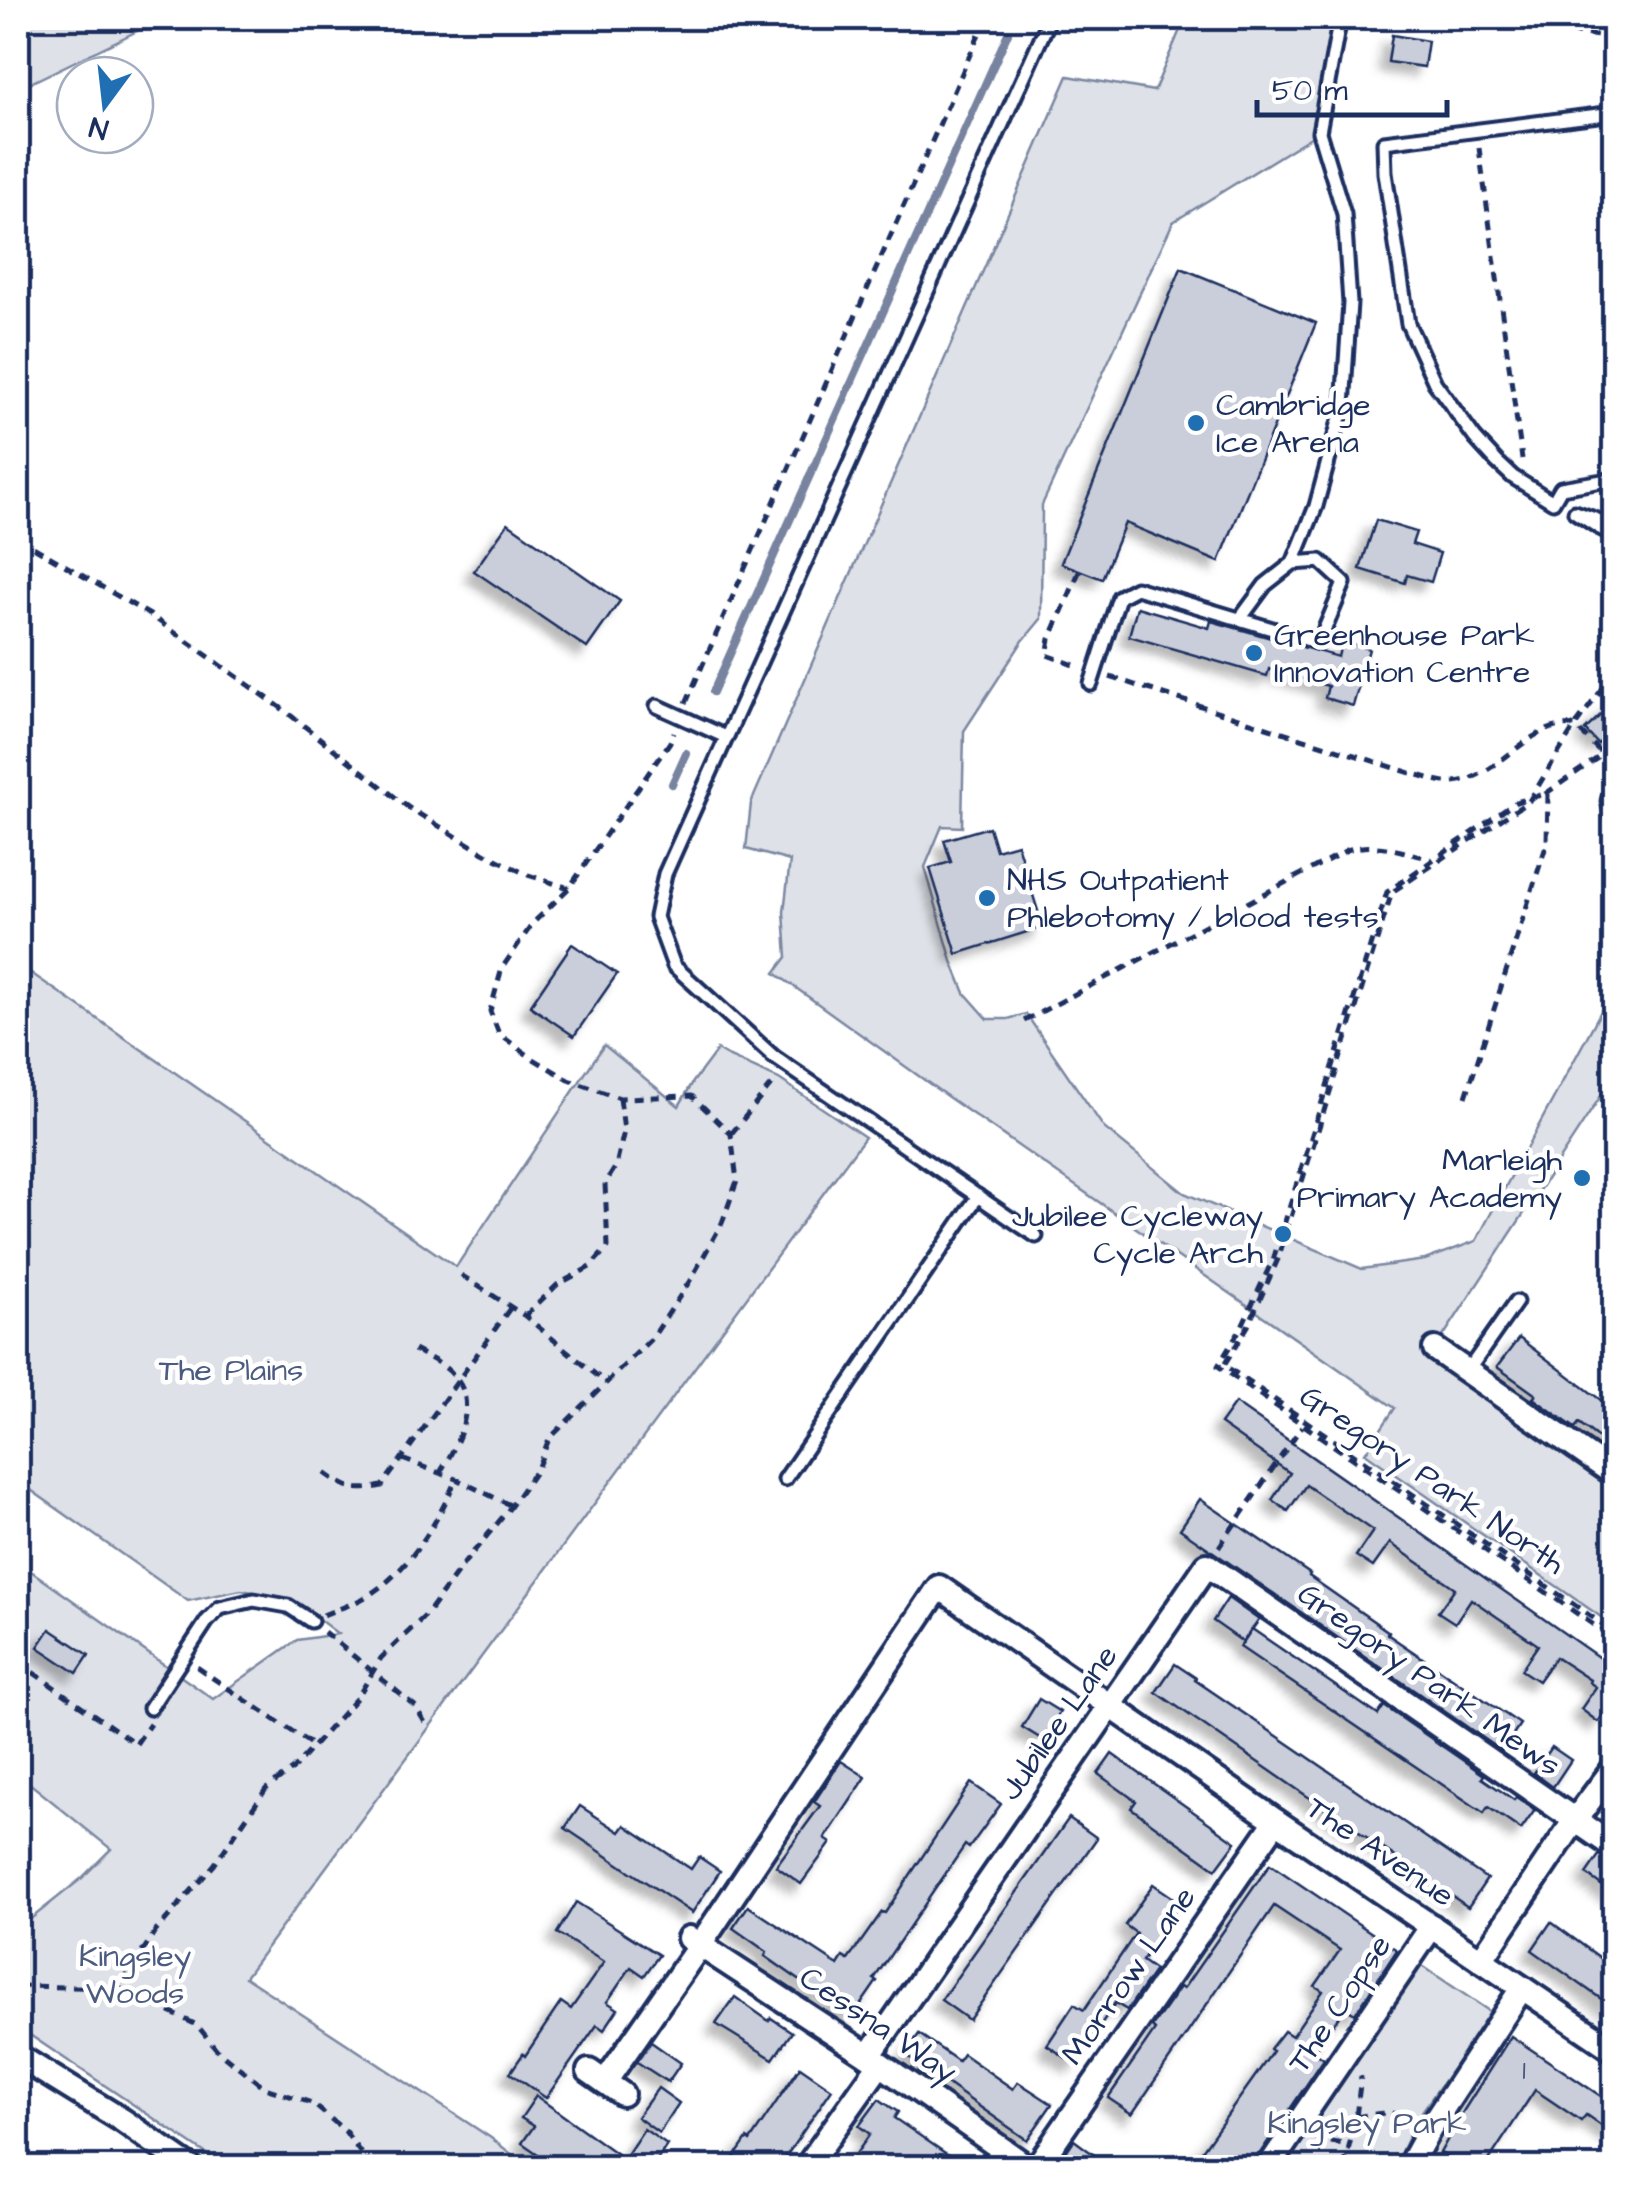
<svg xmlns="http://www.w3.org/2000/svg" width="1632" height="2185" font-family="'Architects Daughter',sans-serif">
  <defs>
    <filter id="shadow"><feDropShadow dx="-9" dy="9" stdDeviation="5" flood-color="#0004"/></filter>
  </defs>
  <rect width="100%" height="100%" fill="#fff"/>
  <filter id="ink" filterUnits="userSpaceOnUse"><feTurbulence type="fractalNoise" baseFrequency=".01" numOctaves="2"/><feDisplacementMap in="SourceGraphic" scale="20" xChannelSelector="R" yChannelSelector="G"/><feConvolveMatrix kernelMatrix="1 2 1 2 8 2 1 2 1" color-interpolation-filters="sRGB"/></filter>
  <g filter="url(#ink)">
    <g fill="#dee1e7" stroke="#7c88a2" stroke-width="2.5">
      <path d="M18,18H164L18,89Z"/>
      <path d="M1185,18H1255L1338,32L1319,132L1173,222L1042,505L1041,619L1022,642L964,731L962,827L942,826L925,867L952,961L965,993L988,1019H1008L1026,1014L1104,1128L1184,1193L1362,1269L1425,1260L1476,1241L1614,987V1076L1429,1358L1614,1489V1626L1365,1453L1395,1408L948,1097L775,973L787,957L784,912L790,861L746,849L751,803L1068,76L1154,91Z"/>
      <path d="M18,964L456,1267L604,1045L679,1106L693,1082L717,1050L725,1055L779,1079L865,1137L245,1977L491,2138L528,2167H226L18,2027V1929L82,1878L111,1849L18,1774V1562L213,1699L297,1640L338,1634L292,1599L241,1590L188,1601L18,1481Z"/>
      <path d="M1421,1965L1492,2013L1416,2120L1394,2167H1285Z"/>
    </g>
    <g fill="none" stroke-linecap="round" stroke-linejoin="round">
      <g stroke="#77839f" stroke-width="8">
        <path d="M713,692L1008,33"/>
        <path d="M672,784L686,753"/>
      </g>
    </g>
    <g fill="#caceda" stroke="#1b2f5e" stroke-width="2.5" filter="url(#shadow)">
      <path d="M1392,35L1428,41L1424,67L1388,62Z"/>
      <path d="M1181,268L1316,323L1219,562L1125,523L1102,579L1061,563Z"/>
      <path d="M1376,520L1416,532L1412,544L1440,553L1431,582L1407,575L1405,583L1360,569Z"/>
      <path d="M508,523L620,601L587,648L474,571Z"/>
      <path d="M1137,607L1209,628L1211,621L1338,657L1342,640L1369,649L1353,706L1325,698L1328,686L1269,669L1267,676L1129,636Z"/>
      <path d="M1614,702V729L1598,744L1585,730Z"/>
      <path d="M989,827L996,850L1017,844L1043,927L957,954L930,868L951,862L944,840Z"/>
      <path d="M572,944L617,974L574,1036L530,1006Z"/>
      <path d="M1519,1338L1614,1410V1450L1579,1423L1575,1428L1533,1398L1536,1395L1497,1367Z"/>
      <path d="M1235,1403L1611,1666L1614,1661V1700L1598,1722L1581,1709L1596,1687L1589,1682L1590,1680L1555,1657L1538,1681L1521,1670L1538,1645L1471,1599L1455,1623L1438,1612L1455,1588L1390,1543L1373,1567L1356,1556L1373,1531L1306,1485L1288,1511L1272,1500L1290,1473L1220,1424Z"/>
      <path d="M1200,1499L1310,1574L1309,1576L1389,1632L1387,1634L1520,1724L1502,1751L1180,1529Z"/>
      <path d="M1228,1598L1259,1620L1243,1642L1213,1621Z"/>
      <path d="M50,1629L89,1655L77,1673L38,1647Z"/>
      <path d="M1252,1629L1378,1715L1384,1706L1484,1775L1482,1778L1514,1800L1516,1797L1535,1810L1521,1830L1488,1807L1484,1813L1240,1647Z"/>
      <path d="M1175,1664L1196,1678L1195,1680L1487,1879L1468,1907L1156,1692Z"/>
      <path d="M1039,1699L1060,1712L1043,1740L1022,1727Z"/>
      <path d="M1552,1747L1571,1760L1553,1787L1534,1773Z"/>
      <path d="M1112,1754L1236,1842L1216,1869L1131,1808L1136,1801L1098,1774Z"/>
      <path d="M841,1761L866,1777L825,1839L831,1843L801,1884L776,1866L820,1806L814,1802Z"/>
      <path d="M971,1783L1001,1804L969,1848L965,1845L874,1979L877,1981L852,2017L765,1956L767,1952L733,1928L748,1906L838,1965L843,1957L848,1960L882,1912L885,1913Z"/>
      <path d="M580,1806L620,1832L625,1825L691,1869L699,1857L720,1871L692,1913L565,1828Z"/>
      <path d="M1069,1818L1097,1838L969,2020L941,2000Z"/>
      <path d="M1599,1855L1614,1862V1894L1586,1874Z"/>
      <path d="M1270,1864L1397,1950L1355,2014L1345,2008L1314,2052L1324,2059L1250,2168L1239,2159L1234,2168H1190L1273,2051L1270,2049L1284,2031L1292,2036L1303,2020L1323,1991L1315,1986L1340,1950L1274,1906L1132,2114L1108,2098L1155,2030L1152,2027L1180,1987L1183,1989Z"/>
      <path d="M1153,1884L1181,1903L1142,1961L1155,1970L1127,2010L1115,2003L1075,2064L1047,2045L1074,2004L1084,2010L1136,1933L1125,1925Z"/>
      <path d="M576,1902L659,1955L644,1976L631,1967L607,2002L618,2009L604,2030L597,2025L546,2098L510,2073L523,2054L525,2056L561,2002L571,2009L604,1962L557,1933Z"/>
      <path d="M1551,1922L1614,1968V2008L1532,1950Z"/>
      <path d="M735,1997L769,2021L771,2018L792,2032L773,2059L716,2024Z"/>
      <path d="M919,2034L958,2061L963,2054L1013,2089L1018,2082L1052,2104L1027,2140L905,2054Z"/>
      <path d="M1511,2036L1614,2105V2135L1586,2115L1581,2121L1535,2090L1484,2168H1446L1450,2158L1440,2153L1464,2110Z"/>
      <path d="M651,2042L681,2063L668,2082L637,2062Z"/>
      <path d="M800,2067L832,2089L778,2168H727L747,2139L750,2141Z"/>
      <path d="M658,2088L679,2103L659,2133L637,2117Z"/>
      <path d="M536,2096L624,2159L644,2129L667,2145L652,2168H558L522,2143L534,2126L521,2118Z"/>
      <path d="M879,2099L898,2112L894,2118L967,2168H846L870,2134L859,2126Z"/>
      <path d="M1074,2140L1112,2168H1055Z"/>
    </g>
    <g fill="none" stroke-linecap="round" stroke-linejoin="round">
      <defs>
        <g id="lane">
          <path d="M1614,113L1384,142L1385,173L1408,324L1435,383L1475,438L1497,462L1513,477L1553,502L1561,488L1614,479"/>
          <path d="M1614,526L1575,512L1598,527L1614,535"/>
          <path d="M1293,563L1316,506L1343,406L1350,303L1344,214L1319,132L1340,18"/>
          <path d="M1091,684L1119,597L1136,588L1319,643L1344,583L1320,561L1293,563L1265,585L1240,619"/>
          <path d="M657,706L726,737"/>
          <path d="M1614,780L1608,801L1614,821"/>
          <path d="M1036,1236L774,1057L674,966L656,917L665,874L1050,18"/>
          <path d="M1467,1372L1516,1302"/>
          <path d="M785,1479L978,1196"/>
          <path d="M150,1708L207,1621L220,1608L254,1600L288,1606L311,1621"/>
        </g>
        <g id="street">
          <path d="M1435,1349L1614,1474"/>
          <path d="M689,1938L869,2056L1029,2168"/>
          <path d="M1481,1960L1575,1820L1614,1768"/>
          <path d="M18,2056L122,2120L191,2168"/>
          <path d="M869,2056L1207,1565L1614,1847"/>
          <path d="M589,2071L622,2094"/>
          <path d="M605,2082L700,1945L939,1587L1276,1821L1614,2050"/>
          <path d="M806,2168L880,2064"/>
          <path d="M1036,2168L1276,1821"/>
          <path d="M1268,2168L1432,1926"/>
          <path d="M1408,2168L1430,2128L1522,1988"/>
        </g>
      </defs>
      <use href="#lane" stroke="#1b2f5e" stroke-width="19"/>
      <use href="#street" stroke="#1b2f5e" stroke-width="30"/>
      <g stroke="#1b2f5e" stroke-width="5" stroke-dasharray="10 8" stroke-linecap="butt">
        <path d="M1462,18L1614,38"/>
        <path d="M1609,129L1614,171"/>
        <path d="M1479,148L1522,459"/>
        <path d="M18,538L150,615L280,707L409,808L484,853L528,875L569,888"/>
        <path d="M1079,572L1050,639L1047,655L1080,667"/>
        <path d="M1614,673L1575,726L1529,801L1392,892L1278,1259L1248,1326L1224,1365L1614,1632"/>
        <path d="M1110,677L1414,774C1424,776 1435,781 1445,782C1497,786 1524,720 1575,726L1610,762"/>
        <path d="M686,703L986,18"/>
        <path d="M1545,794L1602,755"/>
        <path d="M1024,1021L1347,850C1375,841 1403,852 1431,859"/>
        <path d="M1466,1097L1547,843L1548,793L1516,802L1387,892L1274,1257L1242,1326L1218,1366L1614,1639"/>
        <path d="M731,1134L771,1085"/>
        <path d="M461,1275L525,1316L606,1383"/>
        <path d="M525,1316L557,1285L590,1267L608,1247L605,1184L616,1166L624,1131L620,1098"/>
        <path d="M414,1350C429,1358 444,1364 455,1377C480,1405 455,1449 439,1474"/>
        <path d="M402,1459L456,1479L512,1506"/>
        <path d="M325,1473C347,1489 356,1492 382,1486L511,1307"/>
        <path d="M1219,1547L1302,1426"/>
        <path d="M323,1615C335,1610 348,1606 360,1600C406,1576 436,1526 456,1479"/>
        <path d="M324,1632L415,1706L426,1724"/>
        <path d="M18,1662L136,1744L150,1724"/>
        <path d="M197,1667C235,1694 274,1718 312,1745"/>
        <path d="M18,1986L119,1988"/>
        <path d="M1356,2117C1374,2114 1392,2110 1409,2117"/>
        <path d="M1314,2136L1325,2141L1350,2145"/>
        <path d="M371,2168L345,2131L312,2103L265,2088L218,2051L197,2025L119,1988L155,1932L214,1865L266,1789L293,1769L359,1695L381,1658L427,1614L465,1562L506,1513L537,1469L549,1439L653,1337L691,1279L722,1223L737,1181L731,1134L692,1096L620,1098L569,1080L532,1058L499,1034L490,1011L502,968L533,923L569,888L670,742L674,732"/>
        <path d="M1344,2168L1356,2117L1361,2076"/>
      </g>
      <use href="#lane" stroke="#fff" stroke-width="11"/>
      <use href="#street" stroke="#fff" stroke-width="22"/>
    </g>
  </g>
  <g fill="#1f6fb2" stroke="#fff" stroke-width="4">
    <circle cx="1196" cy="423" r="10"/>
    <circle cx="1254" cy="653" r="10"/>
    <circle cx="987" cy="898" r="10"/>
    <circle cx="1582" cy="1178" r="10"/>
    <circle cx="1283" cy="1234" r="10"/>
  </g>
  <g text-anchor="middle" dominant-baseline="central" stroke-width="9" stroke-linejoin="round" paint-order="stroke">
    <g font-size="28" fill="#47577d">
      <text x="1524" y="2070">1</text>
    </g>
    <g font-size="32" fill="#1b2f5e" stroke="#fff" text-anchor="start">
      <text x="1216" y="405">Cambridge<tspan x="1216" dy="37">Ice Arena</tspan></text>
      <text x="1274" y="635">Greenhouse Park<tspan x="1274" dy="37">Innovation Centre</tspan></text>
      <text x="1007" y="880">NHS Outpatient<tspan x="1007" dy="37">Phlebotomy / blood tests</tspan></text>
      <text x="1562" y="1160" text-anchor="end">Marleigh<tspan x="1562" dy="37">Primary Academy</tspan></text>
      <text x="1263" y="1216" text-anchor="end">Jubilee Cycleway<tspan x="1263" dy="37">Cycle Arch</tspan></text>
    </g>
    <g font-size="32" fill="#4c5c80" stroke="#fff">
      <text x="231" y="1370">The Plains</text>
      <text x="135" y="1956">Kingsley<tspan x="135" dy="37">Woods</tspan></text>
      <text x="1367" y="2123">Kingsley Park</text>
    </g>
    <g font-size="32" fill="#1b2f5e" stroke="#fff">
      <text transform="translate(1432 1480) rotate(34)">Gregory Park North</text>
      <text transform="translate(1429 1680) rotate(35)">Gregory Park Mews</text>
      <text transform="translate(1059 1723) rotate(-55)">Jubilee Lane</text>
      <text transform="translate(1380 1852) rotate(34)">The Avenue</text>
      <text transform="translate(1129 1976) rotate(-55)">Morrow Lane</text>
      <text transform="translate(1340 2004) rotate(-56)">The Copse</text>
      <text transform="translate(878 2025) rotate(34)">Cessna Way</text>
    </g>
  </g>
  <rect width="1632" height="2185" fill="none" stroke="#fff" stroke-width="60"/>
  <rect x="30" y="30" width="1572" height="2125" fill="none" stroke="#1b2f5e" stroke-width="4" filter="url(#ink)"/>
  <g transform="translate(105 105) rotate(195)"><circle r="48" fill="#ffffff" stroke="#a4acbf" stroke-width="2.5"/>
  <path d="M0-8L18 38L0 25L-18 38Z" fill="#1f6fb2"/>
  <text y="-15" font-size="28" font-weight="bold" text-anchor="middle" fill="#1b2f5e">N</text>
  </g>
  <path d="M1257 100v15h190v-15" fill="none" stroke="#1b2f5e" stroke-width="5"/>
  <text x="1272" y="100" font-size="30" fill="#1b2f5e" stroke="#ffffff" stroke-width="8" paint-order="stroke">50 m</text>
</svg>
